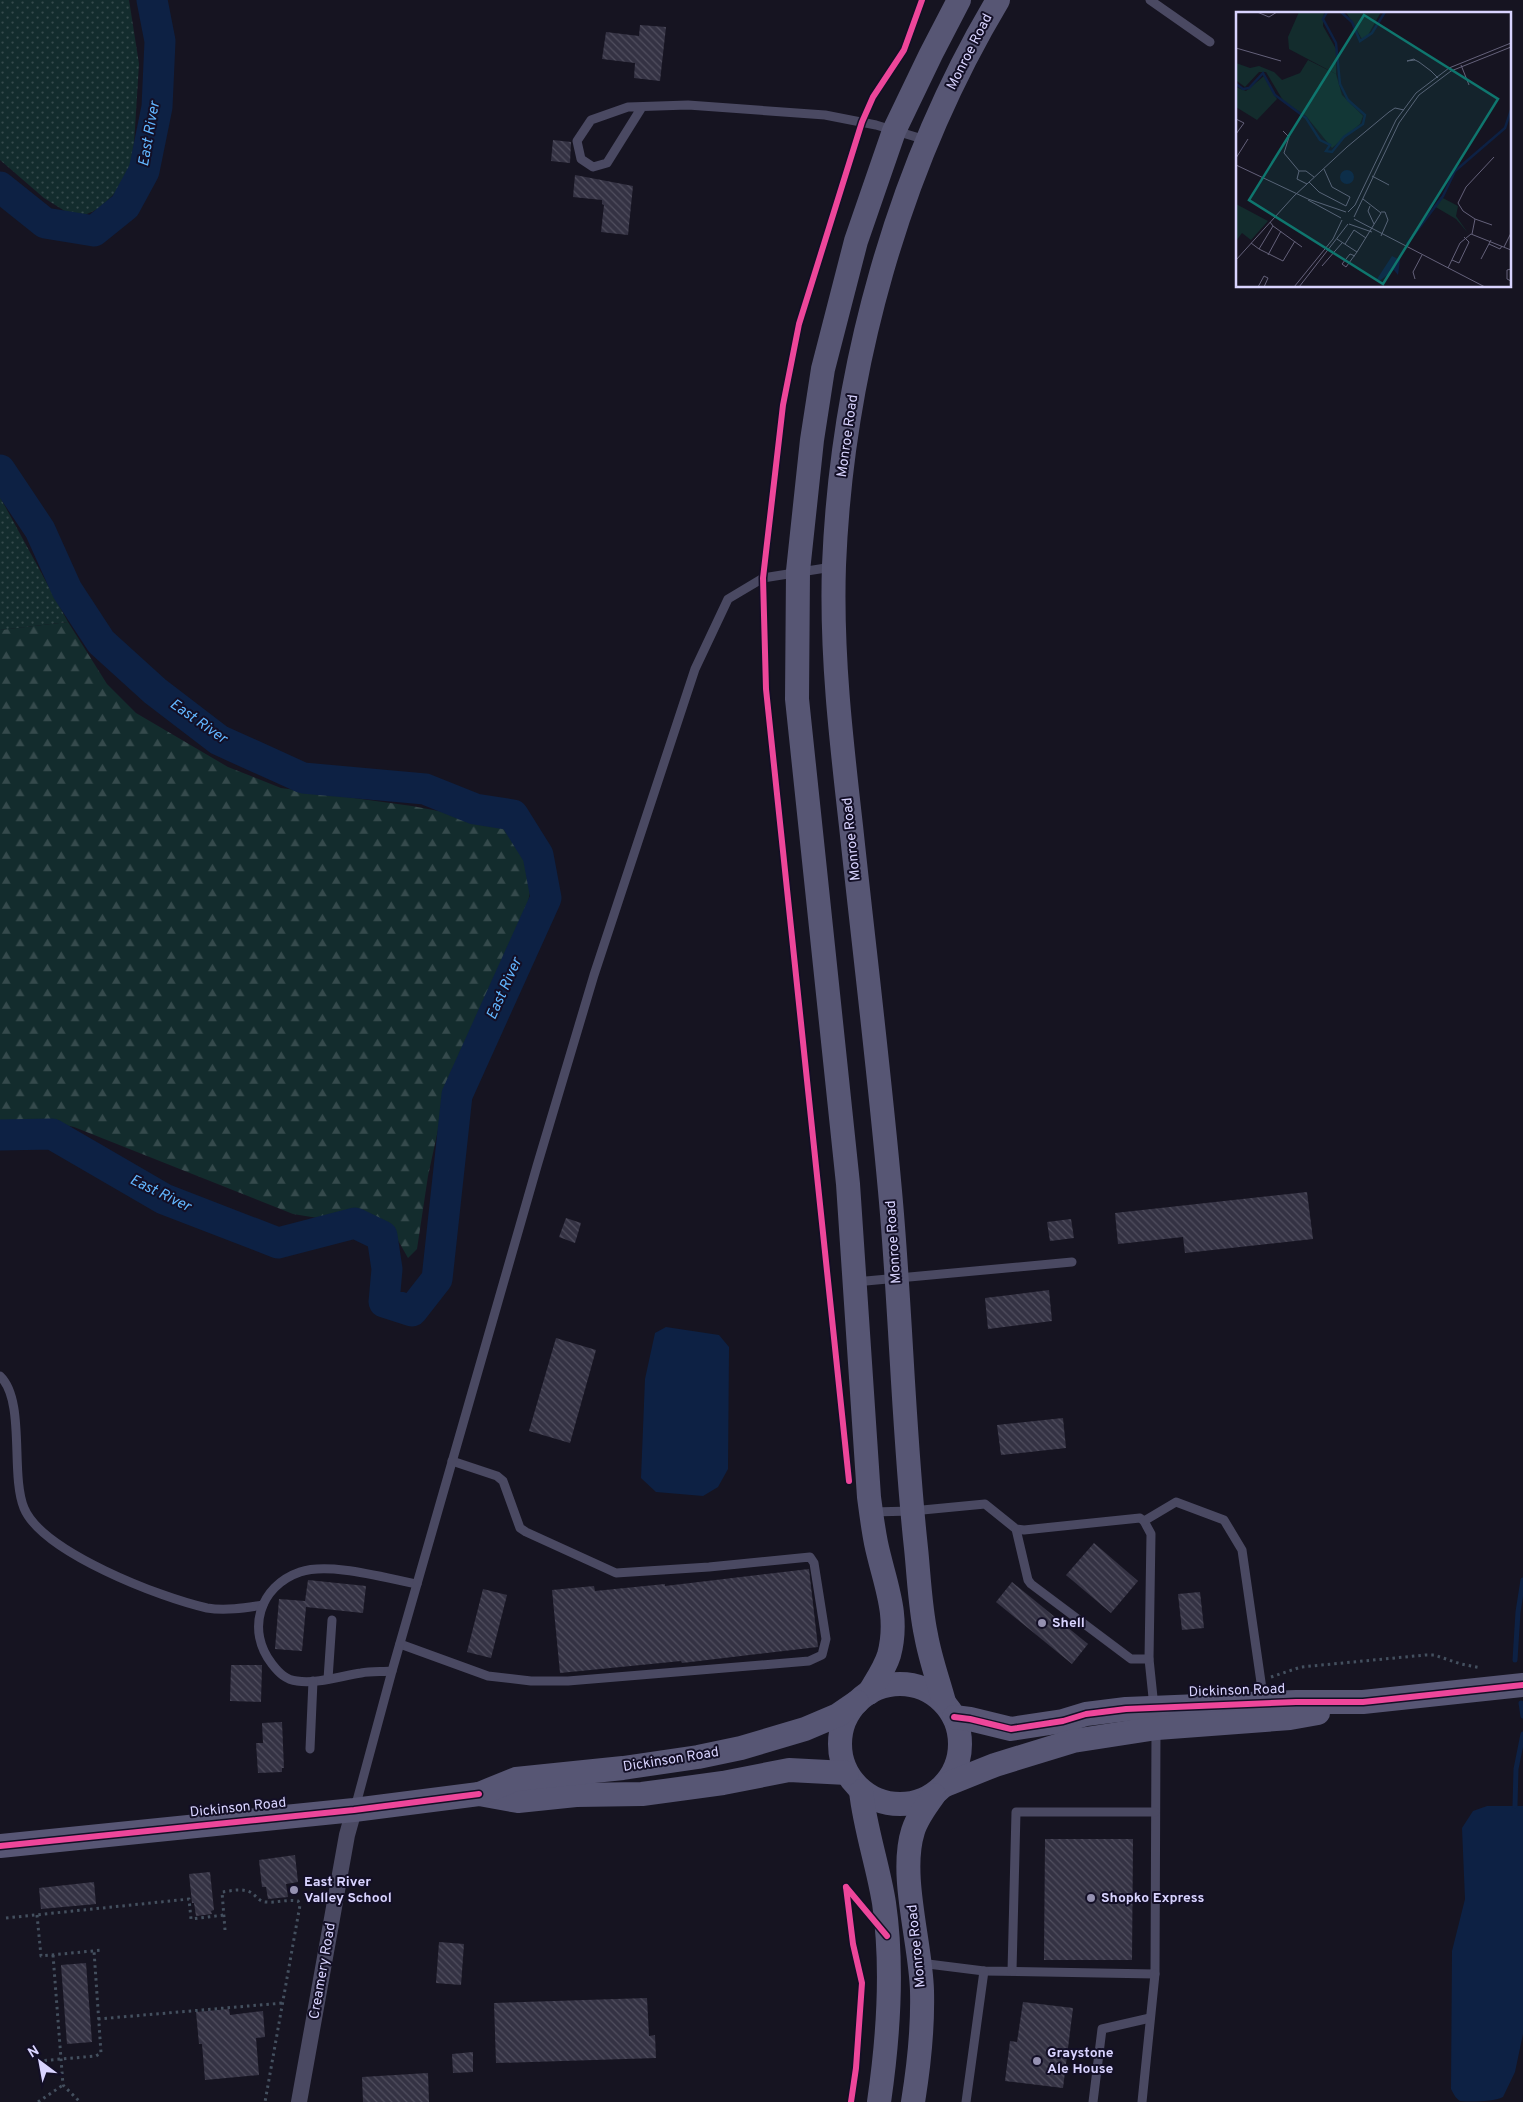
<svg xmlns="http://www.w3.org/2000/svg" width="1523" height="2102" font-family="Overpass,sans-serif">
  <defs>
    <pattern id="forest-firs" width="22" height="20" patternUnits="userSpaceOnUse" patternTransform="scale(1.25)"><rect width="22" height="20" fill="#132c2d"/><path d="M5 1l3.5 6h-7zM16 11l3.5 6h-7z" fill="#354a4c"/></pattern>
    <pattern id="park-dots" width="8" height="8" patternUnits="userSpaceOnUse" patternTransform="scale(1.25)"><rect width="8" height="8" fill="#132c2d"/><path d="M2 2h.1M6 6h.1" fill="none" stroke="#354a4c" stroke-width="1.8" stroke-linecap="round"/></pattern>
    <pattern id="building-back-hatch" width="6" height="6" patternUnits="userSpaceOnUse" patternTransform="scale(1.25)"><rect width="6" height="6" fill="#343243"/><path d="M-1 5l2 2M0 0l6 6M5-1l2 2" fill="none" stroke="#514f5f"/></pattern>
  </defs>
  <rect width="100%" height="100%" fill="#161421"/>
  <path fill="url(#forest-firs)" d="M68,622L107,684L136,713L228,767L281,788L412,806L491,821L509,832L527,861L531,887L526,912L446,1093L428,1176L417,1249L408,1258L391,1228L374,1217L360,1214L324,1219L293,1214L74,1127L37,1119L0,1121V630Z"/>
  <g fill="url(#park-dots)">
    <path d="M0,0H129L139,64L134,144L130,168L118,190L100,208L87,214L77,215L68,213L44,198L0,160Z"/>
    <path d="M0,497L68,622L0,630Z"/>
  </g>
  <g fill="#0d2144">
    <path d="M666,1327L719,1335L729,1347L728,1469L718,1487L703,1496L656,1492L641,1478L645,1379L655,1333Z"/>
    <path d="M1487,1806H1523V2034L1515,2072L1503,2097C1493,2102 1470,2102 1460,2101C1456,2099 1453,2093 1451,2089L1452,1951L1465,1899L1462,1828L1473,1811Z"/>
  </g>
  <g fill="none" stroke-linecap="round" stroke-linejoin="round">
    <g stroke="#0d2144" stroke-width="5">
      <path d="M1515,1660L1518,1612L1523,1580"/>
      <path d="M1521,1703L1523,1716"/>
      <path d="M1515,1806L1516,1769L1523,1734"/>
    </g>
    <g stroke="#0d2144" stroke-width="31">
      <path d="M0,187L45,223L94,231L125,206L144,171L157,107L160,41L152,0"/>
      <path d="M0,470L40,530L67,590L101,642L155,691L219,740L303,778L425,789L475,809L513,815L538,855L546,898L457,1095L437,1279L412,1311L384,1302L387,1269L382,1236L355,1223L278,1243L164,1199L52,1134L0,1135"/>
    </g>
  </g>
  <g fill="url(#building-back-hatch)">
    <path d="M640,25L666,27L660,81L634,78L635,63L602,59L606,32L639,36Z"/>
    <path d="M553,140L571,142L570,163L551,161Z"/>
    <path d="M575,175L633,186L628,235L601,232L604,205L602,204V200L573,197Z"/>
    <path d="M1307,1192L1313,1239L1185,1253L1183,1237L1118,1244L1115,1213Z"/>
    <path d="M566,1218L581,1223L575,1243L559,1237Z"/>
    <path d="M1071,1219L1074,1238L1050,1241L1047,1222Z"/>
    <path d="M1049,1290L1052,1321L988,1329L985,1298Z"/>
    <path d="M556,1338L596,1350L570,1443L529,1431Z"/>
    <path d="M1063,1418L1066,1448L1001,1455L997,1425Z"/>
    <path d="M1094,1543L1138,1581L1111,1613L1066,1575Z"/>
    <path d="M809,1569L818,1647L682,1663L681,1661L560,1673L552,1590L594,1586L595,1591L665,1584V1586Z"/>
    <path d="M308,1580L366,1586L363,1613L306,1607L302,1651L275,1649L279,1599L305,1601Z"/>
    <path d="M1012,1582L1088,1644L1072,1664L996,1602Z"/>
    <path d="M483,1589L507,1595L491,1658L467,1652Z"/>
    <path d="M1200,1592L1204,1628L1182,1630L1178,1594Z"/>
    <path d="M231,1665H262L261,1702L230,1701Z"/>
    <path d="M282,1722L284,1768H282V1772L258,1773L256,1743H263L262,1723Z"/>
    <path d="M1045,1839H1133L1132,1960H1044Z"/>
    <path d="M295,1855L298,1882L286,1884L288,1897L268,1899L266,1887H262L259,1860Z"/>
    <path d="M210,1872L214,1910L211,1911L212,1914L196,1916L194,1903H192L189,1874Z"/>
    <path d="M94,1882L96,1904L41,1909L39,1888Z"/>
    <path d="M439,1942L464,1944L461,1985L436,1983Z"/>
    <path d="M86,1963L92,2042L67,2044L61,1965Z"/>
    <path d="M647,1998L649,2036L655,2035L656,2058L496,2063L494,2003Z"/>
    <path d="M1023,2002L1073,2008L1063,2088L1005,2081L1010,2041L1017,2042Z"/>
    <path d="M229,2009L230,2015L263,2011L265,2037L256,2038L259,2075L205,2080L202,2044H199L196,2012Z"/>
    <path d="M473,2052V2072L453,2073L452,2054Z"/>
    <path d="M428,2073L429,2102H363L362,2077Z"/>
  </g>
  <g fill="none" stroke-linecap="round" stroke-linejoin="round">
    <g stroke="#44505f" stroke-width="3" stroke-dasharray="2.5 4" stroke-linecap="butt">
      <path d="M1271,1677L1301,1667L1425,1655H1434L1461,1664L1481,1668"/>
      <path d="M37,1915L41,1956L103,1950"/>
      <path d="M6,1918L189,1899L191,1919L224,1915"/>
      <path d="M225,1930L222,1892C230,1891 241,1888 250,1892C256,1895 259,1902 266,1902C277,1903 287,1899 298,1901L300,1905L265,2102"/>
      <path d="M53,1955L63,2085L80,2102"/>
      <path d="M98,2019L283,2003"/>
      <path d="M38,2061L96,2056L101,2053L94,1951"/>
      <path d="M38,2102L63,2085"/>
    </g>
    <g stroke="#4a4962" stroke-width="9">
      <path d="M1150,0L1210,42"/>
      <path d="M642,107L607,163L593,167L581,159L577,141L591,120L628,107L688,105L825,115L876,125L926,140"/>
      <path d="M855,1282L1072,1262"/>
      <path d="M0,1376C26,1401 10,1474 24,1508C42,1552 161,1598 207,1608C225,1611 244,1608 263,1605"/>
      <path d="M872,1512L912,1511L985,1504L1016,1529L1024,1530L1140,1518L1144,1521L1151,1534L1149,1659L1154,1707"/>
      <path d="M1144,1521L1176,1502L1224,1520L1242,1550L1264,1703"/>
      <path d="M1016,1529L1028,1580L1031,1584L1131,1659H1149"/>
      <path d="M400,1644L488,1676L531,1681H568L809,1661L822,1655L826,1639L814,1563L810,1557L709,1567L616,1573L526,1532L520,1528L503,1481L497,1476L452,1461"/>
      <path d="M392,1671C382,1672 371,1671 361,1673C341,1676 317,1684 297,1681C286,1680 279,1673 272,1664C246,1631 259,1586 300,1572C330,1562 385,1578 417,1584"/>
      <path d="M328,1679L332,1620"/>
      <path d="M310,1749L313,1681"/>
      <path d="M355,1808L392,1671L537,1166L594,975L695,669L728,599L763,578L832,567"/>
      <path d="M920,1963L984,1971L1155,1974L1156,1730"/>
      <path d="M1012,1971L1016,1812H1155"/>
      <path d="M966,2102L984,1971"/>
      <path d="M1093,2102L1102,2029L1150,2018"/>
      <path d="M1142,2102L1155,1974"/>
    </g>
    <path stroke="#4a4962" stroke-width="16" d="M299,2102L347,1835L354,1810"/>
    <g stroke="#575674" stroke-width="24">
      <circle cx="900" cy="1744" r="60"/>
      <path d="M869,1693C876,1681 885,1668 889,1655C900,1614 884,1582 876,1543C873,1528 871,1512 869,1497L848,1184L797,699L798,571L812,440L823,369L856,241L894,131L931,54L959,0"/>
      <path d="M944,1702C938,1680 930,1658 926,1635C920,1607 919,1577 916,1548C903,1429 901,1310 890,1191C879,1069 864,948 851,826C841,739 831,652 834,565C842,370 898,167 998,0"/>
      <path d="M954,1717L970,1719L1011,1729L1063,1721L1086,1714L1126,1709L1296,1702H1363L1523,1685"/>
      <path d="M945,1785L995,1765L1073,1741L1157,1728L1290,1718L1318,1713"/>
      <path d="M861,1791C865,1829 878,1865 884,1903C893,1965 888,2040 879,2102"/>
      <path d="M479,1794L518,1801L576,1795L642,1794L723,1783L789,1770L847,1773"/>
      <path d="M0,1846L354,1810L479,1794L516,1779L623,1768L698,1757L741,1748L805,1729L838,1715L857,1702"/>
      <path d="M913,2102C919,2065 923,2028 922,1991C921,1944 899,1875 913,1831C917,1818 926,1806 934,1795"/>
    </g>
    <defs>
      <g id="cycleway">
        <path d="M849,1481L766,689L763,578L783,405L799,324L862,122L873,97L904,50L922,0"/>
        <path d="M954,1717L970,1719L1011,1729L1063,1721L1086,1714L1126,1709L1296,1702H1363L1523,1685"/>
        <path d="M0,1846L354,1810L479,1794"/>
        <path d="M846,1887L853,1944L862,1983L856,2068L851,2102"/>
        <path d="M846,1887L887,1936"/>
      </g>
    </defs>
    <use href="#cycleway" stroke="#130f26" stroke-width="9"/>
    <use href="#cycleway" stroke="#ed469a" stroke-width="6"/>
  </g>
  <g fill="#9591b1" stroke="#130f26" stroke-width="2">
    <circle cx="1042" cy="1623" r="5"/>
    <circle cx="294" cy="1890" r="5"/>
    <circle cx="1091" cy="1898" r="5"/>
    <circle cx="1037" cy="2061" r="5"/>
  </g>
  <g text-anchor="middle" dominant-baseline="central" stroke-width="4" stroke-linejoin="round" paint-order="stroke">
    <g font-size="14" fill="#d9d4ff" stroke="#130f26">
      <text transform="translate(970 52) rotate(-63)">Monroe Road</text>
      <text transform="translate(848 436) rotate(-82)">Monroe Road</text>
      <text transform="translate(852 839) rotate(-96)">Monroe Road</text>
      <text transform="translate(894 1242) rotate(-94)">Monroe Road</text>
      <text transform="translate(1237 1691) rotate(-2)">Dickinson Road</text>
      <text transform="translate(671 1760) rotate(-9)">Dickinson Road</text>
      <text transform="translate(238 1808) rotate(-6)">Dickinson Road</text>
      <text transform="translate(917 1946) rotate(-96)">Monroe Road</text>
      <text transform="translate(323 1971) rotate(-80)">Creamery Road</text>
    </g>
    <g font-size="14" font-weight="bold" fill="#d9d4ff" stroke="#130f26" text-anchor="start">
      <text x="1052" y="1623">Shell</text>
      <text x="304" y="1882">East River<tspan x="304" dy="16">Valley School</tspan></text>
      <text x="1101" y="1898">Shopko Express</text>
      <text x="1047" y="2053">Graystone<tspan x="1047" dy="16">Ale House</tspan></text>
    </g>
    <g font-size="15" font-style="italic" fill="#62b6ff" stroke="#130f26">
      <text transform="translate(150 134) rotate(-80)">East River</text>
      <text transform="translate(198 722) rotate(35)">East River</text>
      <text transform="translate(505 989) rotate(-66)">East River</text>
      <text transform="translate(160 1194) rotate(26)">East River</text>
    </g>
  </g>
  <g transform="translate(1236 12)">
    <rect width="275" height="275" fill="#161421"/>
    <path d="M72,48L100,62L106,83L127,104L124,112L96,136L70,104L48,90L30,60H23L9,75L1,69L0,51L14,56L23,54L38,60L46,68L64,61Z" fill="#132c2d"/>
    <path d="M63,0H88L87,14L100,37V62L53,37L52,25ZM110,0H145L132,23L126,27ZM28,64L41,87L21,108L0,95V75L10,79ZM205,185L222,194L220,204L232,221L220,207L198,194ZM0,192L32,209L15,228L6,221L0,229Z" fill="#132c2d"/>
    <path d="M104 165a7 7 0 1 1 14 0a7 7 0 1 1-14 0ZM156,244L164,248L162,263L158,258L142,270L141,267Z" fill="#0d2144"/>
    <path fill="none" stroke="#0d2144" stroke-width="2.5" d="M105,0L116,10L124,29L136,21L149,0M0,72L7,77L13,76L27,61L39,83L70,106L84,128L94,133L90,139L96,140L108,125L127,112L129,103L112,88L104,72L100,31L87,7L91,0M171,232L207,184L219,159L269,116L275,98"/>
    <path fill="none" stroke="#64617a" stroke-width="1" d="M21,0L33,5L41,0M0,36L45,49M179,48L171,49L178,47L179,48L183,50L195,59L202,66M225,53L233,73M0,107L8,111L0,122M47,119L53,125L48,141L63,159M0,146L12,127M0,153L72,187L110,200M136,164L153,173M73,170L83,180L110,194L114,185L96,175L88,157M71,172L61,167L63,159H70L78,165M72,188L105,206M134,194L132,199L138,212M112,200L119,193L160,108L180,81L213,56L275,31M118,205L163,111L183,83L215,59L275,35M118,207L249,275M239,207L256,213M113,212L136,220M37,214L66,235M236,222L239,207L227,199L222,191L230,175L258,145M145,224L152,208L149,200H145M101,227L121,240L145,201L127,187M15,231L23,237L37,214L34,210M109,232L118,218L130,226M253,232L264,237L266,234M268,235L275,221M23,237L47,249L59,229M32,243L45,219M119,244L114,242L106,252L110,255L121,240M245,247L255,228M0,248L58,184L111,135L153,100L159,96L168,98M216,248L223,251L233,230L228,225M86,254L106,231M212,256L224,231L235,222L275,238M275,257L271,258V267L275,269M179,267L177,260L186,243M22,275L28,264L32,266L28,275M58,275L97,227L106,208M63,275L112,212"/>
    <path fill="#0f766e" fill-opacity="0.15" stroke="#0f766e" stroke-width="2.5" d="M128,3L262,87L147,272L13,188Z"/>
    <rect width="275" height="275" fill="none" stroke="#d9d4ff" stroke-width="2.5"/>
  </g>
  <g transform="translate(40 2062) rotate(328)" stroke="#130f26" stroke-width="4" paint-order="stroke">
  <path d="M0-4L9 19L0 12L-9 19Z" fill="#d9d4ff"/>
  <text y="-8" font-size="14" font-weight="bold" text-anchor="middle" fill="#d9d4ff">N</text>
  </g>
</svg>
